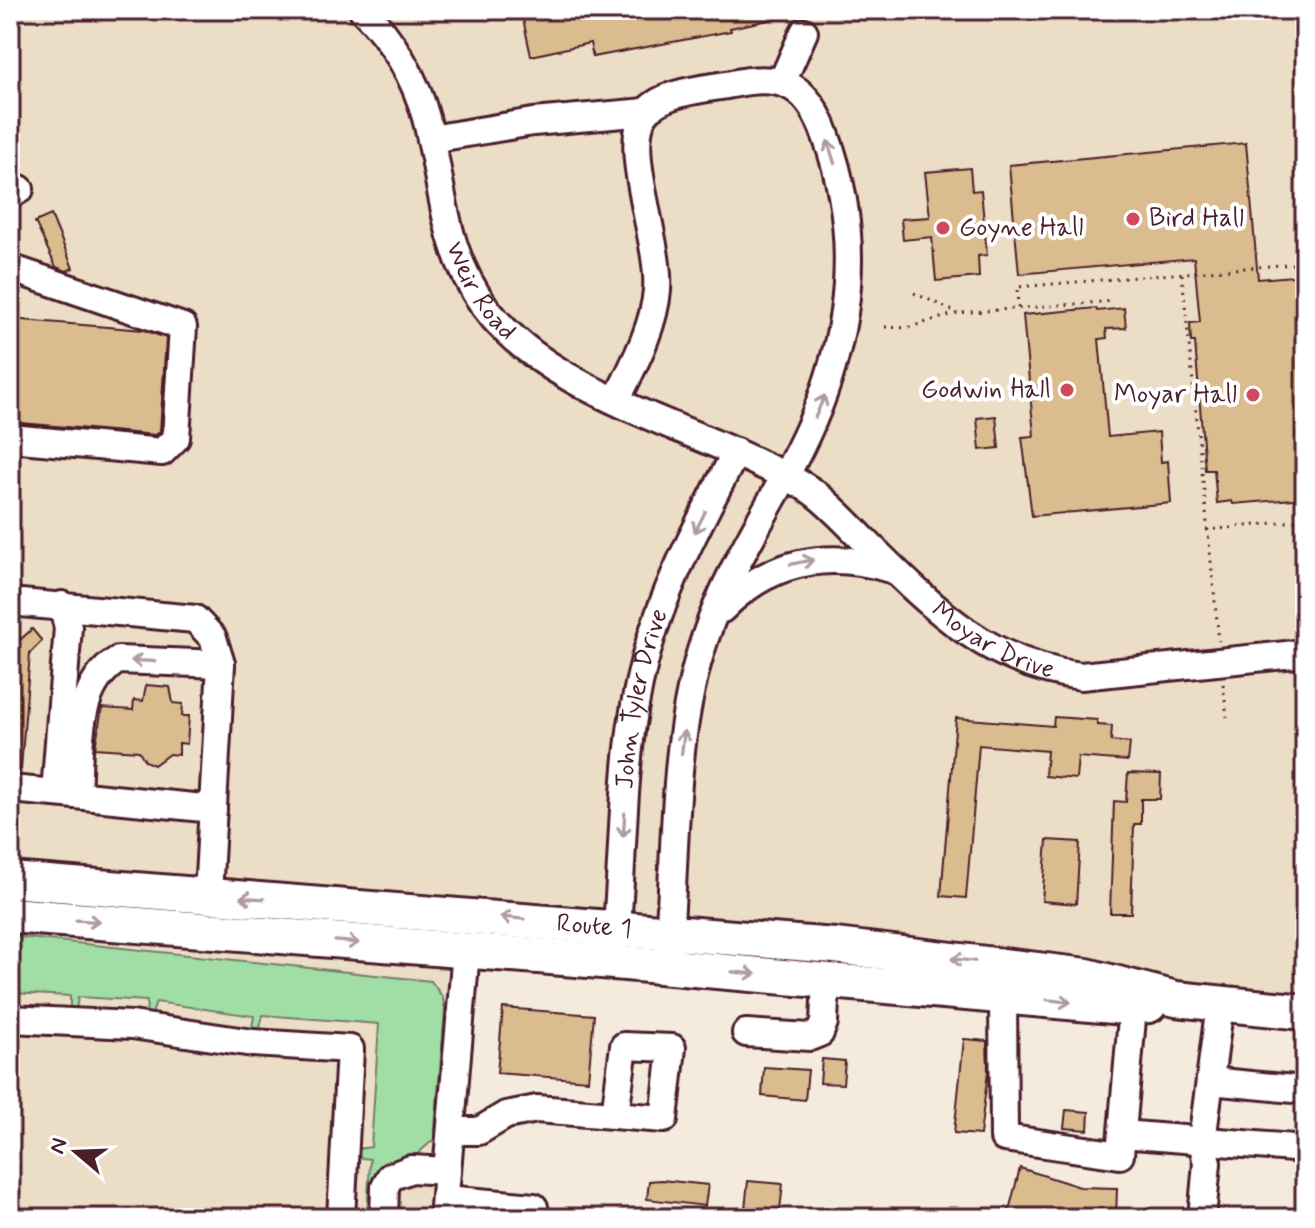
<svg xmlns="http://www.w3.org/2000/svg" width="1315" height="1228" font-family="Mynerve,sans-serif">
  <rect width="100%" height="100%" fill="#f4ebdd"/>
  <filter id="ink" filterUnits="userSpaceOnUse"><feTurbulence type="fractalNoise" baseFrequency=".0125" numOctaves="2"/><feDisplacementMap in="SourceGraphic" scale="16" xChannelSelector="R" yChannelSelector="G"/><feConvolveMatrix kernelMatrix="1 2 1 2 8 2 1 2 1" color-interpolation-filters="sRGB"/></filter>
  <g filter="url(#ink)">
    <path fill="#ecddc6" d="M10,10H1305V1003L469,916L448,1218H10Z"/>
    <path fill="#a0dea5" stroke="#757e68" stroke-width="2" d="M10,936L431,981L443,998L445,1010L434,1139L413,1158L373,1218H367L370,1159L355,1157L357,1149L371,1147L379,1024L263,1015L259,1032L252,1029L254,1016L156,1002L151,1017L146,1016L147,1001L78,997L76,1010L70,1009V996L10,993Z"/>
    <g fill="#dbbc8f" stroke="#4a1f2b" stroke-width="2">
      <path d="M521,10H784V17L730,28L731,31L593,57L590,43L531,56Z"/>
      <path d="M1246,143L1258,279L1305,275V498L1233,504L1232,501L1217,503L1214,470H1205L1195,342H1191L1190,323L1200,322L1194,258L1019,274L1009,165Z"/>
      <path d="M970,168L972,191L981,190L987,255L978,256L979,277L936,281L932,237L903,240L901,219L930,217L925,172Z"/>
      <path d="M51,215L73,268L67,271L56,267L35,222Z"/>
      <path d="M1096,308L1097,311L1124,308L1126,328L1106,329L1107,338L1099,339L1108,437L1159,432L1161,462L1168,461L1171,503L1032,516L1022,437L1034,436L1023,315Z"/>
      <path d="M10,319L144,330L166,338L160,431L156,435L10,422Z"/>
      <path d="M996,416L999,448L980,450L977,418Z"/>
      <path d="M10,628L20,640L32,629L42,641L30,653L21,769H10Z"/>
      <path d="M146,685L170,687L173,703L183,704L182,716H189L187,744L179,743V755L169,754L154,765L145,761L139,751L95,748L102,708L133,710L134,700L143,701Z"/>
      <path d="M1054,717L1097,720V725L1112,726L1111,741L1130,743L1128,761L1078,757L1076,779L1045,776L1047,751L979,745L966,898L941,896L956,718L1053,726Z"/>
      <path d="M1128,773L1161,774L1160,799H1141V824H1134L1131,913H1110L1114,801L1126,802Z"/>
      <path d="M1047,840L1080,842L1076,904L1042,901Z"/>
      <path d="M503,1008L594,1015L588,1080L497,1073Z"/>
      <path d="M964,1039L987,1041L988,1072L980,1135L954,1133Z"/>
      <path d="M822,1059L845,1061L843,1084L820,1083Z"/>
      <path d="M764,1067L808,1070L805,1100L762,1096Z"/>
      <path d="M1066,1110L1089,1112L1088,1130L1064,1128Z"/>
      <path d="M1020,1168L1080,1187L1117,1188L1116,1218H1007Z"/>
      <path d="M661,1180L708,1185L705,1206L647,1199L649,1181Z"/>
      <path d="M748,1181L783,1184L779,1218H744Z"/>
    </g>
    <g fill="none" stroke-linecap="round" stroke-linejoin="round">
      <defs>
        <g id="minor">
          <path id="s1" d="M363,10C392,39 416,79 426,118C444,185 441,247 485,307C543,386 667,419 754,461C774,471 795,479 813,492C832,506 849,525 866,542C931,606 986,664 1081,676L1305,653"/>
          <path d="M782,82L804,32"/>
          <path d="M431,139L533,122L646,112"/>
          <path d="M10,195L20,189"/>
          <path d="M10,268L183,327L176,438L162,452L10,438"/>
          <path d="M617,399C633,366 654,328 657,290C661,244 622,149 644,115C660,91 706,89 732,84C784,72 809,87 826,136C869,255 845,371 784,478C755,530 724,581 705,638C671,738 677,847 668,951"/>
          <path d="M10,602L195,619L213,638L221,664L208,895"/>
          <path d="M62,605L68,627L55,793L213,809"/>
          <path d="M722,609C769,561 827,550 890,569"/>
          <path d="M10,789L55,793"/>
          <path d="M77,795C80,750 74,686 118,660L221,664"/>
          <path id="s2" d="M615,947C625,853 620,755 644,663C663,588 700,521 736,452"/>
          <path d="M1003,995L1004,1138L1120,1155L1133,1007"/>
          <path d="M10,1019L132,1025L253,1043L350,1049L341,1218"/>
          <path d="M746,1033L810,1037L820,1033L824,1022L826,980"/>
          <path d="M1210,1081L1305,1090"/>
          <path d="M451,1131H479L506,1115L537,1109L664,1119L672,1048L624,1046L615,1115"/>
          <path d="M1122,1134L1305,1149"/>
          <path d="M445,1199L534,1207L536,1218"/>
          <path d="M384,1218L385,1187L390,1177L411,1169L447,1171"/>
          <path d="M443,1218L466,951"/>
          <path d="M1202,1218L1207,1163L1202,1141L1220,1004"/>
        </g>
        <g id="major">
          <path id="s3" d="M10,880L835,946L1087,976L1176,999L1305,1012"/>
          <path d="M10,915L614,962L1125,1007L1149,1005"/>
        </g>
      </defs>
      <use href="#minor" stroke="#4a1f2b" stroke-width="32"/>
      <use href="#major" stroke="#4a1f2b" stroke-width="40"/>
      <g stroke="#4a1f2b" stroke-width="3" stroke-dasharray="2 6" stroke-linecap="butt">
        <path d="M1182,274L1219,641"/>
        <path d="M914,293L958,313"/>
        <path d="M1018,308L1017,287L1305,263"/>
        <path d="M885,327L906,328L958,313L1114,301"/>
        <path d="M1206,530L1305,520"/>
        <path d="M1223,684L1227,717"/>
      </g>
      <use href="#minor" stroke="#fff" stroke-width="26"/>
      <use href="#major" stroke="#fff" stroke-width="34"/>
    </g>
    <defs><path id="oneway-shaft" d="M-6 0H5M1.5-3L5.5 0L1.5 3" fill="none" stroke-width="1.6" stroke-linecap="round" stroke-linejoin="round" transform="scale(2)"/></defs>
    <g stroke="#ae9aa0">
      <use href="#oneway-shaft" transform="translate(831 152) rotate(-107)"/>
      <use href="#oneway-shaft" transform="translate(820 406) rotate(-67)"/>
      <use href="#oneway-shaft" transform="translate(700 522) rotate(117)"/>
      <use href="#oneway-shaft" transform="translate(802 562) rotate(-12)"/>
      <use href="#oneway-shaft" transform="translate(143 661) rotate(-178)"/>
      <use href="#oneway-shaft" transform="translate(683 742) rotate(-83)"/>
      <use href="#oneway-shaft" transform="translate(624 825) rotate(94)"/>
      <use href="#oneway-shaft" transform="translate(252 898) rotate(-176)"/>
      <use href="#oneway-shaft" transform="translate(512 918) rotate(-175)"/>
      <use href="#oneway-shaft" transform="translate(88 921) rotate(4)"/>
      <use href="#oneway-shaft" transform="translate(347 942) rotate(5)"/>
      <use href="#oneway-shaft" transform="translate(963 960) rotate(-174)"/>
      <use href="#oneway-shaft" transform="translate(744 973) rotate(5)"/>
      <use href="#oneway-shaft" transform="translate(1059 1001) rotate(6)"/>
    </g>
  </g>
  <g fill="#d1495b" stroke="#fff" stroke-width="3">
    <circle cx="1133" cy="219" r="8"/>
    <circle cx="943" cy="228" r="8"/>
    <circle cx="1067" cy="390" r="8"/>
    <circle cx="1253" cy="395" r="8"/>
  </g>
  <g text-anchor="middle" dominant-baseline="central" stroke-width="8" stroke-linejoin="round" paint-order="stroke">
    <g font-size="26" fill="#4a1f2b" stroke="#fff" text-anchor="start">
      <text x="1149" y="219">Bird Hall</text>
      <text x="959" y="228">Goyne Hall</text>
      <text x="1051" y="390" text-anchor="end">Godwin Hall</text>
      <text x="1237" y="395" text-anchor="end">Moyar Hall</text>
    </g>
    <g font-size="26" fill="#4a1f2b" stroke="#fff">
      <text stroke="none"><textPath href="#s1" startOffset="310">Weir Road</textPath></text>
      <text stroke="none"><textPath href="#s1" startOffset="942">Moyar Drive</textPath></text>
      <text stroke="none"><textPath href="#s2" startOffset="250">John Tyler Drive</textPath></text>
      <text stroke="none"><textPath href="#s3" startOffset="586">Route 1</textPath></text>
    </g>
  </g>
  <rect width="1315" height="1228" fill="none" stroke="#fff" stroke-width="40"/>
  <rect x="20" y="20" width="1275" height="1188" fill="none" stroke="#4a1f2b" stroke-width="3" filter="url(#ink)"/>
  <g transform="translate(76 1152) rotate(289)" stroke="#ffffff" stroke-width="6" paint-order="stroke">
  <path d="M0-6L14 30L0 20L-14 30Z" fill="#4a1f2b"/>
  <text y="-12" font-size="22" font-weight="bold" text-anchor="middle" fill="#4a1f2b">N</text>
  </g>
</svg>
